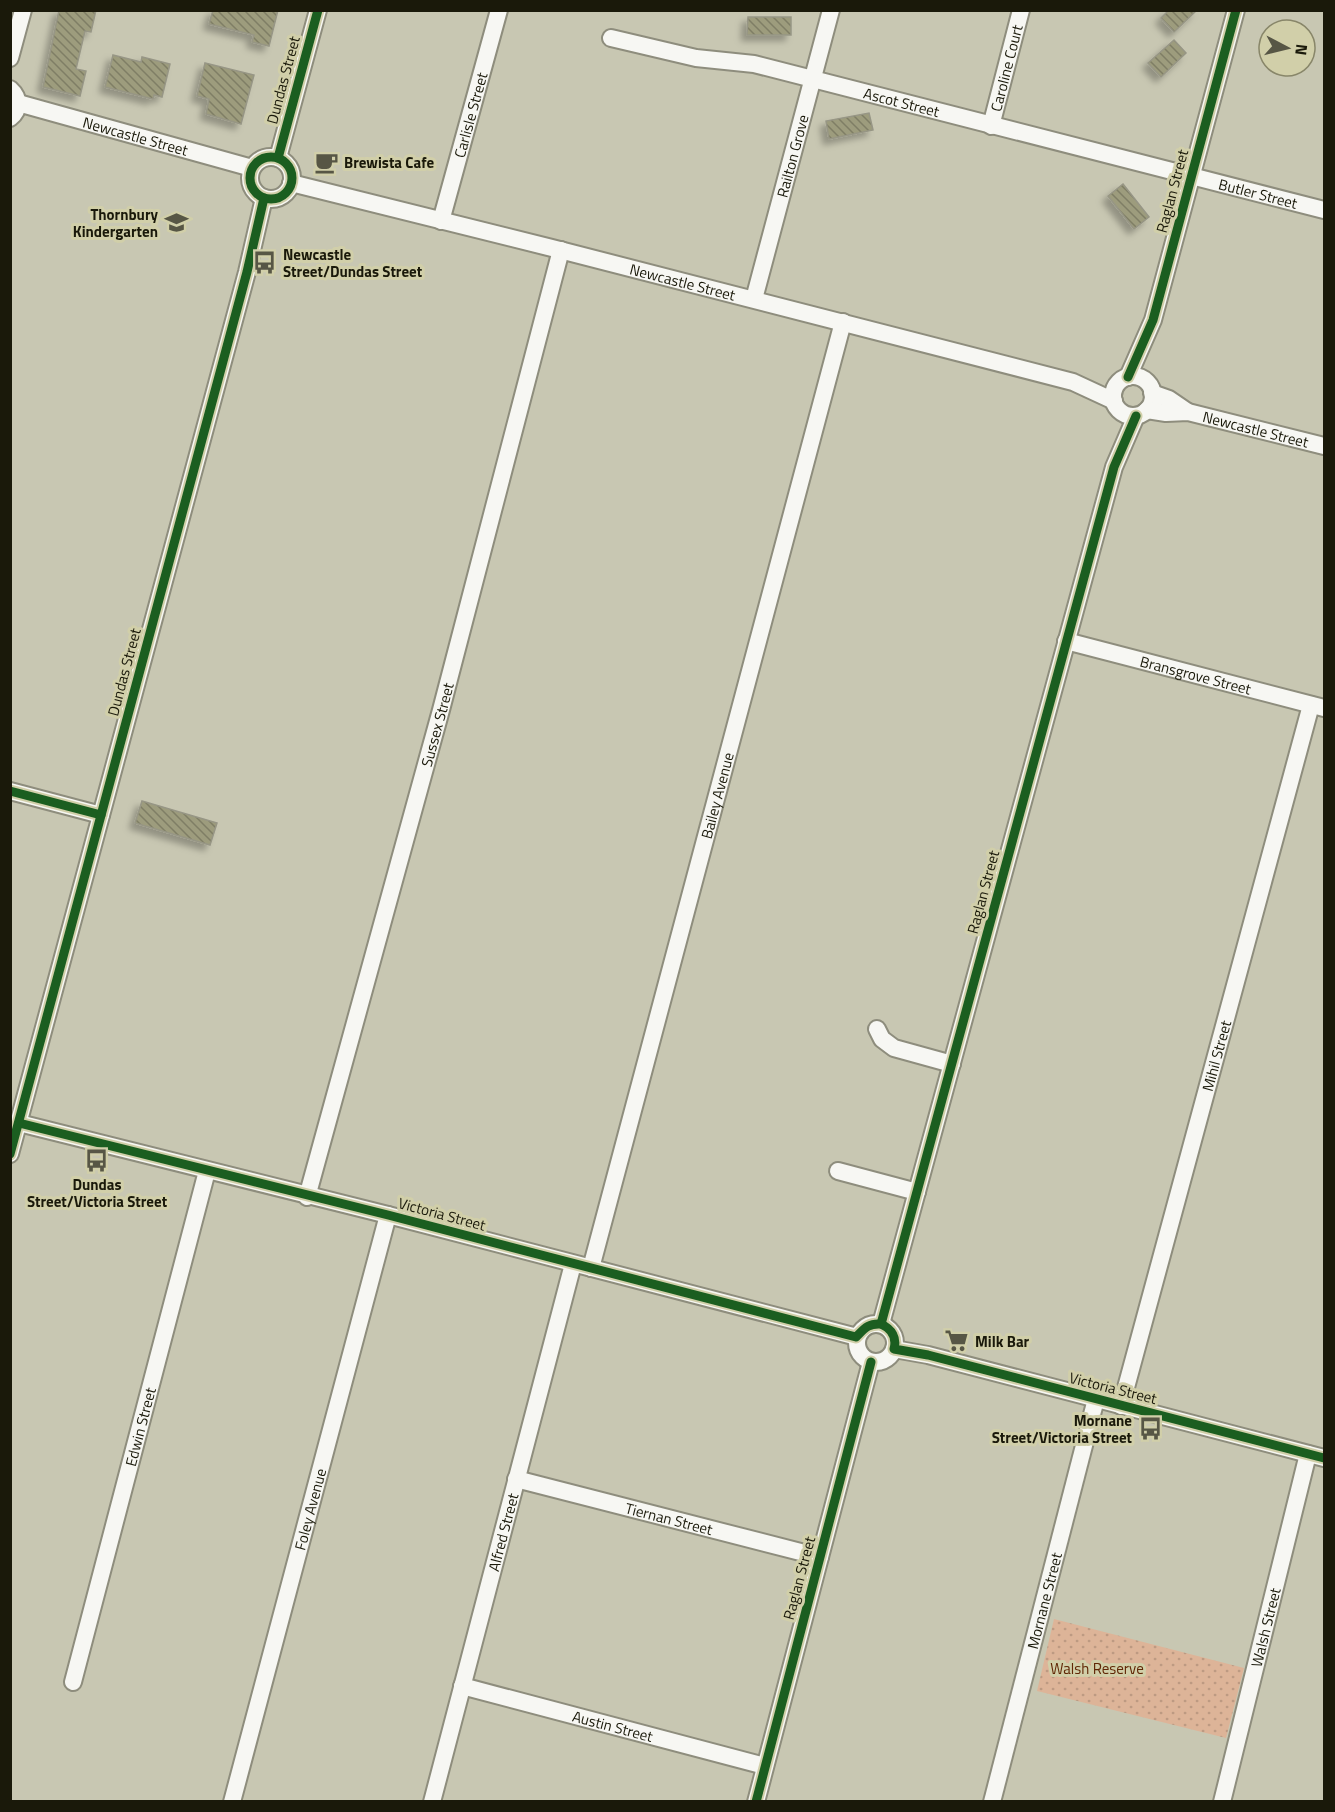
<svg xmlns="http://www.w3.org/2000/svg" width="1335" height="1812" font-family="'Titillium Web',sans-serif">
  <defs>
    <pattern id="green-dots" width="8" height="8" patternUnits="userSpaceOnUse" patternTransform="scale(1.5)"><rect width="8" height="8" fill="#ddb498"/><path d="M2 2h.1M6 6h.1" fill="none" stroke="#bd9a82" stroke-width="1.8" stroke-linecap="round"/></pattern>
    <pattern id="building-back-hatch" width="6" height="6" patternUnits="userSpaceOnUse" patternTransform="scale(1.5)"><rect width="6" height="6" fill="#9d9c7d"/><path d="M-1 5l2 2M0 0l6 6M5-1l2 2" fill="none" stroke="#7f7e65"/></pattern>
    <filter id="shadow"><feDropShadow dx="-5.5" dy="5.5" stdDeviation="3" flood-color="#0004"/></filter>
  </defs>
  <rect width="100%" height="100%" fill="#c8c7b2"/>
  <path fill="url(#green-dots)" d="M1054,1619L1244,1668L1226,1738L1037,1691Z"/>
  <g fill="url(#building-back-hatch)" stroke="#979685" stroke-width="1.5" filter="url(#shadow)">
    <path d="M59,10H96L91,32L85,31L76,69L86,71L80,96L43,87Z"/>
    <path d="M213,10H278L269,46L252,42L254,35L209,24Z"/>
    <path d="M1169,10H1197L1174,32L1161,18Z"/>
    <path d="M748,17H791V35H747Z"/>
    <path d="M1174,40L1186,53L1161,77L1148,63Z"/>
    <path d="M113,55L141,62L142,57L170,64L162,97L154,95L153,99L105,87Z"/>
    <path d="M205,63L254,75L241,124L206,114L209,99L197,96Z"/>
    <path d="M869,113L873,130L829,139L826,121Z"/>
    <path d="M1123,184L1149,217L1134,229L1108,196Z"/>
    <path d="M142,801L217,823L210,845L135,823Z"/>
  </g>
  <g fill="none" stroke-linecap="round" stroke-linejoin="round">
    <defs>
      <g id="minor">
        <path id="s1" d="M611,38L696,58L754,64L1324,210"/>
        <path d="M10,58L23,10"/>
        <path d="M10,89C20,98 20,110 10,118"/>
        <path id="s2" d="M18,103L252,168"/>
        <path id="s3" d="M991,126L1021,10"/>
        <circle cx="271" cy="178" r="21"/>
        <path d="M278,158L318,10"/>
        <path id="s4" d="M291,183L552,248L1073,382L1114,401"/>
        <path id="s5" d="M441,221L499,10"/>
        <path id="s6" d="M754,299L831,10"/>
        <circle cx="1133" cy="396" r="20"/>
        <path d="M1128,377L1153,320L1236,10"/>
        <path d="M1152,393L1169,399L1188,412"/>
        <path id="s7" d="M1147,410L1166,413L1188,412L1324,446"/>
        <path id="s8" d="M1066,641L1324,708"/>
        <path d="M10,791L101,815"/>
        <path d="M877,1029L882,1039L894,1048L952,1064"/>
        <path d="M19,1123L388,1215L857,1337"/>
        <path d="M10,1154L247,272L264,198"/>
        <path d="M838,1171L917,1192"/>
        <path id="s9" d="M307,1197L441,710L561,250"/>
        <path id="s10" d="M591,1268L843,322"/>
        <circle cx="876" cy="1343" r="19"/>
        <path d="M881,1324L1114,467L1136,416"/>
        <path d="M894,1349L928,1355L1324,1458"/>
        <path id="s11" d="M1121,1406L1311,705"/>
        <path id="s12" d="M516,1479L820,1557"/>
        <path id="s13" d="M73,1682L207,1171"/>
        <path id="s14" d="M462,1686L765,1766"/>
        <path id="s15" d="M232,1802L388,1215"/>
        <path id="s16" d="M432,1802L573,1264"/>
        <path d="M756,1802L871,1362"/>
        <path id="s17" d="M992,1802L1096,1399"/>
        <path id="s18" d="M1222,1802L1308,1454"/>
      </g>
    </defs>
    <use href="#minor" stroke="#8e8d7d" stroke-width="20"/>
    <use href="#minor" stroke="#f7f7f3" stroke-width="16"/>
    <defs>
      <g id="cycleway">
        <circle cx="271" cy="178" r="21"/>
        <path d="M278,158L318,10"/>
        <path d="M1128,377L1153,320L1236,10"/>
        <path d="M10,791L101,815"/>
        <path d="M19,1123L388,1215L856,1337C864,1329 868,1323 881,1324C892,1329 897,1338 894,1349L928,1355L1324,1458"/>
        <path d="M10,1154L247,272L264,198"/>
        <path d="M881,1324L1114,467L1136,416"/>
        <path d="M756,1802L871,1362"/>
      </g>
    </defs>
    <use href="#cycleway" stroke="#d1cfa9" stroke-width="13"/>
    <use href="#cycleway" stroke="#1b5e20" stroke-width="9"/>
  </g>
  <defs>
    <symbol id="cafe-bare" viewBox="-9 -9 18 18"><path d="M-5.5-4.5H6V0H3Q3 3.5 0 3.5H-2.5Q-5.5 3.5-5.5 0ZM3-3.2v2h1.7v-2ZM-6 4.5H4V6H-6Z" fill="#575645" stroke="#d1cfa9" stroke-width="2.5" paint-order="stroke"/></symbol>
    <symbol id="school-bare" viewBox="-9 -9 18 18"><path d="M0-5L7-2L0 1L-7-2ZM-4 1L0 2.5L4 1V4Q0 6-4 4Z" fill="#575645" stroke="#d1cfa9" stroke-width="2.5" paint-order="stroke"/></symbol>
    <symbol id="bus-bare" viewBox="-9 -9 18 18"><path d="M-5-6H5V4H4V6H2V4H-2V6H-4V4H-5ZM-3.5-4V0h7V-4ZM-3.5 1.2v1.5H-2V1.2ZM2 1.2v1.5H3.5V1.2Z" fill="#575645" stroke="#d1cfa9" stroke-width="2.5" paint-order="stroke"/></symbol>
    <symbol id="supermarket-bare" viewBox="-9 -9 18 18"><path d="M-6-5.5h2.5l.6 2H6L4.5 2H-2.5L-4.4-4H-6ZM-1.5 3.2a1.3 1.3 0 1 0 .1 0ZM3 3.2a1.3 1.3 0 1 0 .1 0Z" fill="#575645" stroke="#d1cfa9" stroke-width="2.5" paint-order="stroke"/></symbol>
  </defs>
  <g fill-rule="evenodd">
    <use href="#cafe-bare" x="310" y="146" width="33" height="33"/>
    <use href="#school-bare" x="160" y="206" width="33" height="33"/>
    <use href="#bus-bare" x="248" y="246" width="33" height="33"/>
    <use href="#bus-bare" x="80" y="1144" width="33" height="33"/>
    <use href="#supermarket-bare" x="940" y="1324" width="33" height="33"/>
    <use href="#bus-bare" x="1134" y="1412" width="33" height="33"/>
  </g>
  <g text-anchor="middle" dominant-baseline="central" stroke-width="6" stroke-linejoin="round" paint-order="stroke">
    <g font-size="15" fill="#1a190a" stroke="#d1cfa9">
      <text stroke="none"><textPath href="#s3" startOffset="60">Caroline Court</textPath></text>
      <text transform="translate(283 80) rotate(-75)">Dundas Street</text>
      <text stroke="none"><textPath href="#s1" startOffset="298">Ascot Street</textPath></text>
      <text stroke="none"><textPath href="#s5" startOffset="110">Carlisle Street</textPath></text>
      <text stroke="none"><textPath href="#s2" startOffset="122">Newcastle Street</textPath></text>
      <text stroke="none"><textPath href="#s6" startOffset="148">Railton Grove</textPath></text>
      <text transform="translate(1172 191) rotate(-75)">Raglan Street</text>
      <text stroke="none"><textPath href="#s1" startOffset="666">Butler Street</textPath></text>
      <text stroke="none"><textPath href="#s4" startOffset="404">Newcastle Street</textPath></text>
      <text stroke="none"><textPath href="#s7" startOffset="111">Newcastle Street</textPath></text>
      <text transform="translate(124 672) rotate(-75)">Dundas Street</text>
      <text stroke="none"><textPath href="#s8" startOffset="134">Bransgrove Street</textPath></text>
      <text stroke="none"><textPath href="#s9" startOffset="490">Sussex Street</textPath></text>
      <text stroke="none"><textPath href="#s10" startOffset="489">Bailey Avenue</textPath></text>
      <text transform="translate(983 892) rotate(-75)">Raglan Street</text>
      <text stroke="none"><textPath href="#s11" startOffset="363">Mihil Street</textPath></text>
      <text transform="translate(442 1214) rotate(15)">Victoria Street</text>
      <text transform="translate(1113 1388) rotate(14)">Victoria Street</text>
      <text stroke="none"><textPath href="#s13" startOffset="264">Edwin Street</textPath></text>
      <text stroke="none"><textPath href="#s15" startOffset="303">Foley Avenue</textPath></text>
      <text stroke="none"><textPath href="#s12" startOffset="158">Tiernan Street</textPath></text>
      <text stroke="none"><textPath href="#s16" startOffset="279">Alfred Street</textPath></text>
      <text transform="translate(799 1578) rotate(-75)">Raglan Street</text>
      <text stroke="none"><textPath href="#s17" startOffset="208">Mornane Street</textPath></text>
      <text stroke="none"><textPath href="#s18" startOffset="180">Walsh Street</textPath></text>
      <text stroke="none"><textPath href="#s14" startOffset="156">Austin Street</textPath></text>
    </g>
    <g font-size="15" font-weight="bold" fill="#1a190a" stroke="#d1cfa9" text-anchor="start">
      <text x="344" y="162">Brewista Cafe</text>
      <text x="158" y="214" text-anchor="end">Thornbury<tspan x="158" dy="17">Kindergarten</tspan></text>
      <text x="283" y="254">Newcastle<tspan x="283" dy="17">Street/Dundas Street</tspan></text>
      <text x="97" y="1184" text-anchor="middle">Dundas<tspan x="97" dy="17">Street/Victoria Street</tspan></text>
      <text x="975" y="1341">Milk Bar</text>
      <text x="1132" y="1420" text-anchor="end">Mornane<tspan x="1132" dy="17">Street/Victoria Street</tspan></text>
    </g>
    <g font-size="15" fill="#602705" stroke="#d1cfa9">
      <text x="1097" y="1668">Walsh Reserve</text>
    </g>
  </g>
  <rect width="1335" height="1812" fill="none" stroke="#1a190a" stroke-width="24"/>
  <g transform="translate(1287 48) rotate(97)"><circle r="28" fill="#d1cfa9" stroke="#888669" stroke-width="1.5"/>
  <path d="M0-4.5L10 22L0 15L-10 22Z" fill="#575645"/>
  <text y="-9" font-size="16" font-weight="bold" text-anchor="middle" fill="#1a190a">N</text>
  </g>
</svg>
